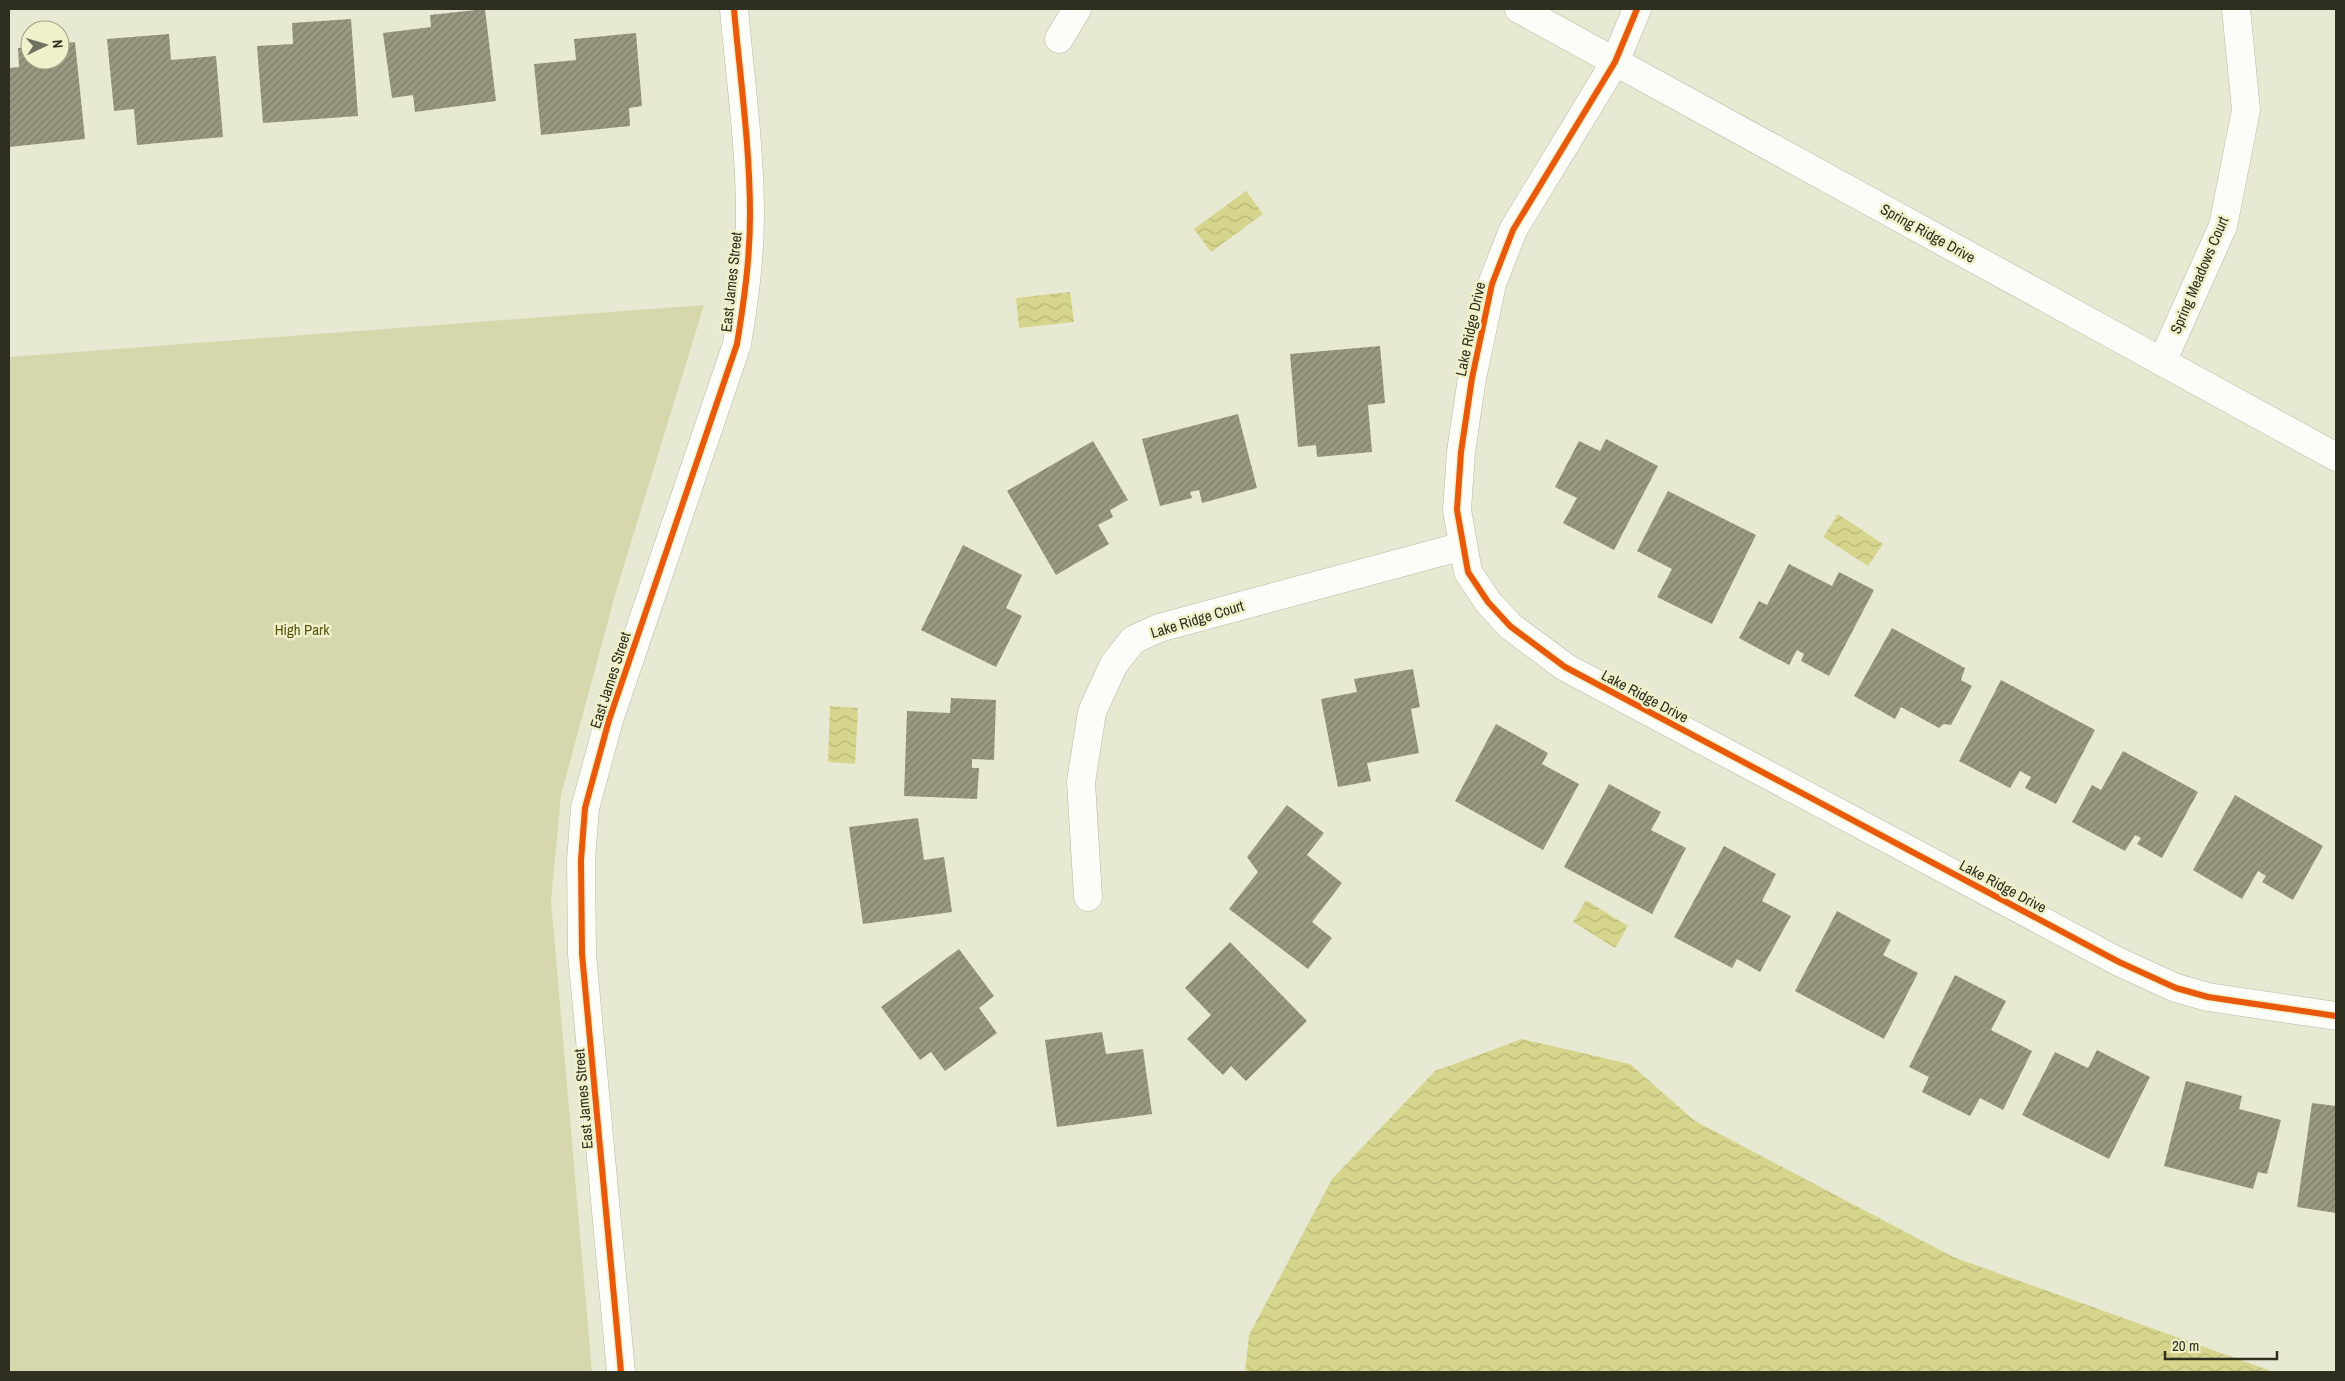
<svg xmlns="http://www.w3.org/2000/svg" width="2345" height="1381" font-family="'Archivo Narrow',sans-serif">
  <defs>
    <pattern id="water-waves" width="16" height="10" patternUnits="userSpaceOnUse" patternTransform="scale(1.25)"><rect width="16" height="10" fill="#d6d58d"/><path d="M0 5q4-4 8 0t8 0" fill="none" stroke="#b8b779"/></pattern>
    <pattern id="building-hatch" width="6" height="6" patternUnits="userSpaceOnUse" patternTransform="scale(1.25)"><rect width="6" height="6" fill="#999982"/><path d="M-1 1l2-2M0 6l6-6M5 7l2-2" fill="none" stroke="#7d7d6a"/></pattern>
  </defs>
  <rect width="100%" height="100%" fill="#e8e9d3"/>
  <path fill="#d7d7ae" d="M704,305L617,588L561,795L551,901L592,1372H9V357Z"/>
  <g fill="url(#water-waves)">
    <path d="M1246,191L1263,214L1211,252L1194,229Z"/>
    <path d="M1070,292L1074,322L1019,328L1016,298Z"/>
    <path d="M1838,514L1883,544L1868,566L1823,537Z"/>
    <path d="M830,706L858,708L855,764L828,762Z"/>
    <path d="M1586,900L1628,926L1615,948L1573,922Z"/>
    <path d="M1522,1039L1630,1064L1695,1121L1953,1257L2274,1372H1245L1249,1335L1332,1179L1435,1071Z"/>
  </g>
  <g fill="url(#building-hatch)">
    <path d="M485,9L496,101L415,112L413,95L392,98L383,33L431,27L430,15Z"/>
    <path d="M351,19L358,116L263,123L257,46L293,44L292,23Z"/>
    <path d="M636,33L642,106L629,108L630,126L541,135L534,64L576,60L574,39Z"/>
    <path d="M169,34L171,60L216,56L223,137L137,145L134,109L114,111L107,39Z"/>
    <path d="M75,42L85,139L9,147V68L19,67L18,48L30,47V60H60V44Z"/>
    <path d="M1380,346L1385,403L1368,405L1372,452L1317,457L1316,445L1298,447L1290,354Z"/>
    <path d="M1238,414L1257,488L1202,503L1199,490L1190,492L1192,498L1160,506L1142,439Z"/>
    <path d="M1606,439L1658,466L1614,550L1563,523L1577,498L1555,487L1579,441L1600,451Z"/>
    <path d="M1093,441L1128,500L1110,510L1113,517L1098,525L1109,544L1056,575L1007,491Z"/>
    <path d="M1668,491L1756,535L1712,624L1657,597L1672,569L1637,551Z"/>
    <path d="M963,545L1022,575L1006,608L1022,616L996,667L921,630Z"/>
    <path d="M1789,564L1832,586L1839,572L1874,590L1829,676L1801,661L1804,654L1797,650L1789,665L1739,638L1759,601L1767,605Z"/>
    <path d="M1892,628L1965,668L1961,680L1972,686L1951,725L1944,724L1939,728L1901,707L1895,719L1854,696Z"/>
    <path d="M1413,669L1420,707L1411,709L1419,753L1367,763L1371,781L1338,787L1321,699L1357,692L1354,679Z"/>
    <path d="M2001,680L2095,730L2056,804L2025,788L2031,777L2020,771L2010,788L1959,761Z"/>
    <path d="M951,698L996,700L994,760L972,759V768H979L977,799L904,796L907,711L950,713Z"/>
    <path d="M1496,724L1548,753L1542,764L1579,784L1543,850L1455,801Z"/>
    <path d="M2123,751L2198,792L2162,858L2137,844L2141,838L2135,835L2125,851L2072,822L2092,785L2101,790Z"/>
    <path d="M1609,784L1661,812L1651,830L1686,848L1652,914L1564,867Z"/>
    <path d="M2235,795L2323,846L2293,900L2262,882L2266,876L2258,871L2242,899L2193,870Z"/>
    <path d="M1287,805L1324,833L1307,855L1342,883L1312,922L1332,938L1308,969L1229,909L1258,872L1247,857Z"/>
    <path d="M918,818L924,860L944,857L952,912L863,924L849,827Z"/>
    <path d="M1724,846L1776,874L1762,901L1791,916L1760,972L1737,959L1732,968L1674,937Z"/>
    <path d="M1837,911L1891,940L1883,955L1918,973L1884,1039L1795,991Z"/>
    <path d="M1230,942L1307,1021L1246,1081L1231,1066L1223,1075L1187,1039L1211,1015L1185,988Z"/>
    <path d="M959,949L994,996L979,1008L997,1033L945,1071L931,1052L920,1060L881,1007Z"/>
    <path d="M1955,975L2006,1001L1991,1030L2032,1051L2003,1110L1980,1098L1970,1116L1922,1092L1929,1077L1909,1067Z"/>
    <path d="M1102,1032L1106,1054L1143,1049L1152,1114L1057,1127L1045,1040Z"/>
    <path d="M2097,1050L2150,1077L2109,1159L2022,1115L2055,1052L2088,1068Z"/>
    <path d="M2186,1081L2242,1096L2239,1109L2281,1120L2267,1174L2258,1172L2253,1189L2164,1166Z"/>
    <path d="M2312,1103L2336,1106V1213L2297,1207Z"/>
  </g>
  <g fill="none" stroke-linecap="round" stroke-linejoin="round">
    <defs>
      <g id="minor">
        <path d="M1519,9L2336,457"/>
        <path d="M1637,9L1615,62L1513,230L1492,284L1472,378L1461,452L1457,510L1468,572L1488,602L1510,626L1565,667L2119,962L2176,988L2208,997L2336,1016"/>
        <path d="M1059,39L1077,9"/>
        <path d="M2162,362L2223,226L2246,110L2236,9"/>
        <path d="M1088,897L1081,782L1092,712L1114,664L1133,640L1159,628L1463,546"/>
        <path d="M621,1372L582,954L581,860L585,808L609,720L737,344C744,301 750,259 750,215C750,146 740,77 734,9"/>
      </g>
    </defs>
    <use href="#minor" stroke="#b7b8a6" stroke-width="29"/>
    <use href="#minor" stroke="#fcfcf8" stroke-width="28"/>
    <defs>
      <g id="cycleway">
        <path d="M1637,9L1615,62L1513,230L1492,284L1472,378L1461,452L1457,510L1468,572L1488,602L1510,626L1565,667L2119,962L2176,988L2208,997L2336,1016"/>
        <path d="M621,1372L582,954L581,860L585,808L609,720L737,344C744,301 750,259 750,215C750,146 740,77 734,9"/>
      </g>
    </defs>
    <use href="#cycleway" stroke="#f0f1cb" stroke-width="9"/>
    <use href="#cycleway" stroke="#e8590c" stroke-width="6"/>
  </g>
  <g text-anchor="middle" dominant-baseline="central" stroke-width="5" stroke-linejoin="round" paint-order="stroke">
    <g font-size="15" fill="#2f2f20" stroke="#f0f1cb">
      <text transform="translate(1928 233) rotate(29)">Spring Ridge Drive</text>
      <text transform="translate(2199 275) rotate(-67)">Spring Meadows Court</text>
      <text transform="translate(731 282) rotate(-84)">East James Street</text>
      <text transform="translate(1470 329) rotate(-78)">Lake Ridge Drive</text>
      <text transform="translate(1197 619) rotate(-17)">Lake Ridge Court</text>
      <text transform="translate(610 680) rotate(-72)">East James Street</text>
      <text transform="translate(1645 696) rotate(28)">Lake Ridge Drive</text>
      <text transform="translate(2003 886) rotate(28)">Lake Ridge Drive</text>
      <text transform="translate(583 1099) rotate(-95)">East James Street</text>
    </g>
    <g font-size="15" fill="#58550e" stroke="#f0f1cb">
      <text x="302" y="629">High Park</text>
    </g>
  </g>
  <rect width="2345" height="1381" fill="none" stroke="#2f2f20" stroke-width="20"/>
  <g transform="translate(45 45) rotate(85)"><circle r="24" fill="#f0f1cb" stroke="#a3a387"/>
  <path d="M0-4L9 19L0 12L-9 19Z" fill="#70705f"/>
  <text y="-8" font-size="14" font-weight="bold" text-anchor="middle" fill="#2f2f20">N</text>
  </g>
  <path d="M2165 1351v8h112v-8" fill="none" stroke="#2f2f20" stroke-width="2.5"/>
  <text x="2172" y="1351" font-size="15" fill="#2f2f20" stroke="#f0f1cb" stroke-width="4" paint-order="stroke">20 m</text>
</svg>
